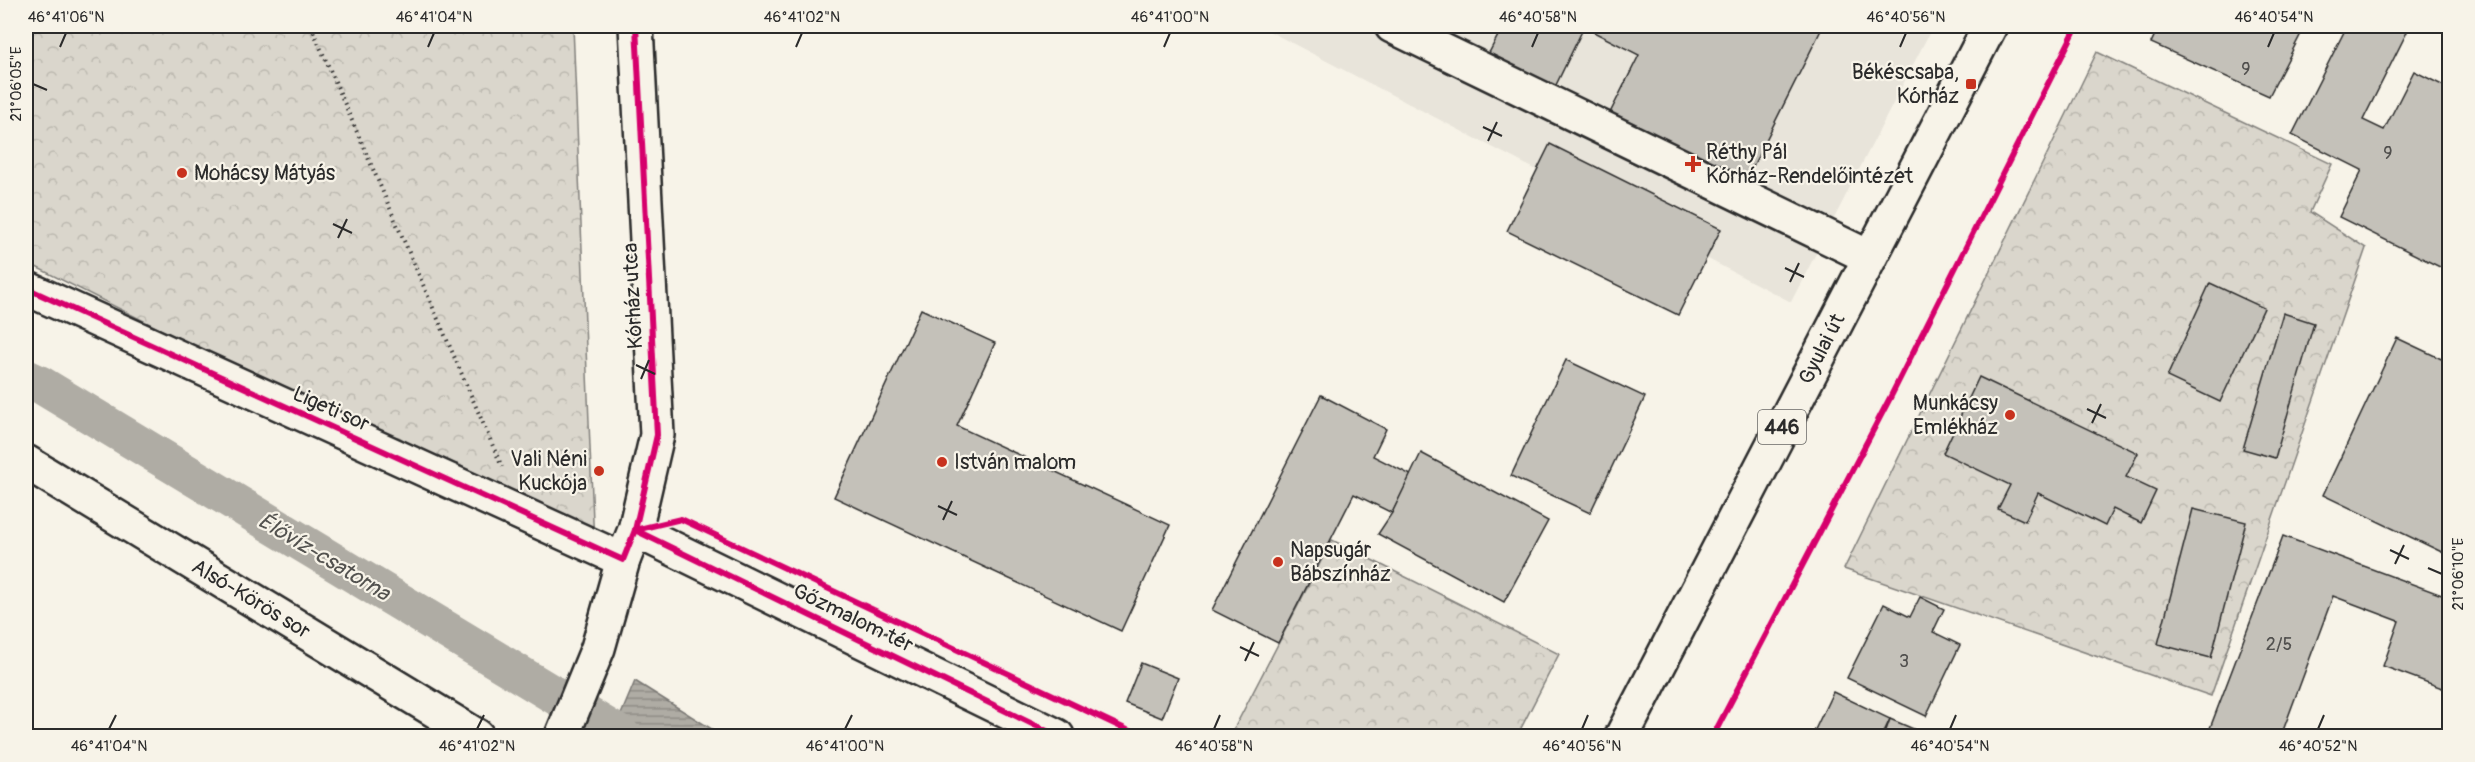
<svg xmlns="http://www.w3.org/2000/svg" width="2475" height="762" font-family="Pangolin,sans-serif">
  <defs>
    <pattern id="park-crowns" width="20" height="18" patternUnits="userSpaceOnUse" patternTransform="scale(1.5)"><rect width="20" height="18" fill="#dad6cc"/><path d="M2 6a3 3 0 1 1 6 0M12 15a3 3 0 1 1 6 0" fill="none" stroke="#bbb8af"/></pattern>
    <pattern id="water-rules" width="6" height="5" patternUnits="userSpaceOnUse" patternTransform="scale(1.5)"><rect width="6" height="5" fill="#afaca4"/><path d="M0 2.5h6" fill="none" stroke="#8f8c86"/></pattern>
  </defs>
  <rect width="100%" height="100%" fill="#f7f3e8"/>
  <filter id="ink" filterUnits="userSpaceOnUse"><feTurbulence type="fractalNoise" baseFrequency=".0167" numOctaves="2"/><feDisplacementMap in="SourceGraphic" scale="12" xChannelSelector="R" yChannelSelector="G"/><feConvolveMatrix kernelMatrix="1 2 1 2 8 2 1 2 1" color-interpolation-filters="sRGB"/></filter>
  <g filter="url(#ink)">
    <path fill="#e8e4da" d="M1259,26H1933L1791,302Z"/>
    <g fill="url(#park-crowns)" stroke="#82807c" stroke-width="1.5">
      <path d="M26,26H573L594,546L26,262Z"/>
      <path d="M2097,52L2332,164L2310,212L2366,248L2211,696L1844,569Z"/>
      <path d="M1332,540L1559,654L1517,736H1248L1234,729Z"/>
    </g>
    <path fill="url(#water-rules)" stroke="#7a7874" stroke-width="1.5" d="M635,681L723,736H612Z"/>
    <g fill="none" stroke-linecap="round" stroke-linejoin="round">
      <path stroke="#afaca4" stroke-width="38" d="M26,378L41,385L622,736"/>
    </g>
    <g fill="#c4c1b9" stroke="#2b2b2b" stroke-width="1.5">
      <path d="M1503,26H1823L1742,188L1606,121L1639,55L1584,27L1555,87L1489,53Z"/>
      <path d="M2159,26H2305L2269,96L2151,43Z"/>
      <path d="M2347,26H2410L2363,120L2384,130L2414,71L2450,89V272L2339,217L2362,170L2292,135Z"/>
      <path d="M1550,144L1721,229L1678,315L1507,231Z"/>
      <path d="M2210,283L2264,308L2220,402L2167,377Z"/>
      <path d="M921,309L995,343L957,426L1170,525L1121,631L834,497Z"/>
      <path d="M2283,313L2314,323L2275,458L2243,449Z"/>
      <path d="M2397,338L2450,363V556L2323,495Z"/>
      <path d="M1566,360L1645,397L1590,513L1511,476Z"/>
      <path d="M1979,377L2138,453L2126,477L2156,491L2141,523L2113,509L2105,526L2038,493L2025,521L1998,509L2010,485L1943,453Z"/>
      <path d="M1321,395L1386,429L1373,456L1411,475L1392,513L1354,494L1278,643L1212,610Z"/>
      <path d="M1421,453L1548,521L1504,602L1378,534L1392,513Z"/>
      <path d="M2193,509L2246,522L2211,658L2158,644Z"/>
      <path d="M2283,536L2450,598V691L2383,666L2399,621L2333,596L2281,736H2207Z"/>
      <path d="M1920,597L1944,609L1933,632L1960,645L1926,716L1847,678L1884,604L1910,617Z"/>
      <path d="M1141,663L1178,678L1162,718L1125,703Z"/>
      <path d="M1833,692L1890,719L1882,736H1812Z"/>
      <path d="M1890,719L1930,736H1884Z"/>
    </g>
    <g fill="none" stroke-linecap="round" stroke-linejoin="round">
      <defs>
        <g id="minor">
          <path d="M1392,26L1869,257"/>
          <path d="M26,288L623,560"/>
          <path d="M26,462L477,736"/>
          <path d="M635,530L1057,736"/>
          <path d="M562,736L598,648L623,560L635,530L657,435L636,26"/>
        </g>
        <path id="major" d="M1622,736L1990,26"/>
      </defs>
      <use href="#minor" stroke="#2b2b2b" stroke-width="38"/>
      <use href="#major" stroke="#2b2b2b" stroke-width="38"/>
      <path stroke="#2b2b2b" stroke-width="4" stroke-dasharray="1.5 4.5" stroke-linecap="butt" d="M311,26L502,467"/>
      <use href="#minor" stroke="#f7f3e8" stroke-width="33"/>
      <use href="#major" stroke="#f7f3e8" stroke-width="33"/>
      <defs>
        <g id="cycleway">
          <path d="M26,288L623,560L635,530L657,435L636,26"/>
          <path d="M635,530L681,519L1140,736"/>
          <path d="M635,530L1057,736"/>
          <path d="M1713,736L1891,396L2077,26"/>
        </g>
      </defs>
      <use href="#cycleway" stroke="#f7f3e8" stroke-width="10"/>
      <use href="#cycleway" stroke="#d6006c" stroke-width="6"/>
    </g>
  </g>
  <path fill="none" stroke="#2b2b2b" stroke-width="2" d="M60,47L66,33M428,47L434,33M796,47L802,33M1164,47L1170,33M1532,47L1538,33M1900,47L1906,33M2268,47L2274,33M33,84L47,90M1483,127L1502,136M1488,141L1497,122M333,224L352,233M338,238L347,219M1785,268L1804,277M1790,282L1799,263M636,365L655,374M641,379L649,360M2087,409L2106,418M2092,423L2101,404M938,506L957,515M943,520L952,501M2390,550L2409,559M2395,564L2404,545M2428,568L2442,574M1240,647L1259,656M1245,661L1254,642M109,729L116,715M477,729L484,715M845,729L852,715M1214,729L1220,715M1582,729L1588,715M1950,729L1956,715M2318,729L2324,715"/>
  <g fill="#c8321e" stroke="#f7f3e8" stroke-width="2">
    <rect x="1965" y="78" width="12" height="12" rx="3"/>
    <path d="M1690 155h6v6h6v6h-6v6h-6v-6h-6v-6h6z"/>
    <circle cx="182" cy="173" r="6"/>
    <circle cx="2010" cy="415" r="6"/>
    <circle cx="942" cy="462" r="6"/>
    <circle cx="599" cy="471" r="6"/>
    <circle cx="1278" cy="562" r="6"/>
  </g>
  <g text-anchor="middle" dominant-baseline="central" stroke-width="4.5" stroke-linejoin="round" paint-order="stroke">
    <g font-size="18" fill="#51504e">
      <text x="2246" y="69">9</text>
      <text x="2388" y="153">9</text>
      <text x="2279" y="644">2/5</text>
      <text x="1904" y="661">3</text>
    </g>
    <rect fill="#f7f3e8" stroke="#686764" stroke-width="1.5" x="1758" y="410" width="48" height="34" rx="4.5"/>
    <g font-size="20" font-weight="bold" fill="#2b2b2b">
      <text x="1782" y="427">446</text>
    </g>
    <g font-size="21" fill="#2b2b2b" stroke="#f7f3e8" text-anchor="start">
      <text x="1959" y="72" text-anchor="end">Békéscsaba,<tspan x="1959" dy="24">Kórház</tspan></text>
      <text x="1706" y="152">Réthy Pál<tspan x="1706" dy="24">Kórház-Rendelőintézet</tspan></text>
      <text x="194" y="173">Mohácsy Mátyás</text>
      <text x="1998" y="403" text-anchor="end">Munkácsy<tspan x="1998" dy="24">Emlékház</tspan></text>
      <text x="587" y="459" text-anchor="end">Vali Néni<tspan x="587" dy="24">Kuckója</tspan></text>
      <text x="954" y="462">István malom</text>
      <text x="1290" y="550">Napsugár<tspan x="1290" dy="24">Bábszínház</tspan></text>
    </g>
    <g font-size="21" fill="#2b2b2b" stroke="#f7f3e8">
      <text transform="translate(633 296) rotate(-93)">Kórház utca</text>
      <text transform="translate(1822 349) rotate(-63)">Gyulai út</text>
      <text transform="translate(331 409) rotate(24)">Ligeti sor</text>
      <text transform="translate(251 599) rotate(31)">Alsó-Körös sor</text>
      <text transform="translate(853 618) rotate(26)">Gőzmalom tér</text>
    </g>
    <g font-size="22" font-style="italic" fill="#53524f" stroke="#f7f3e8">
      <text transform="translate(324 557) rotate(31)">Élővíz-csatorna</text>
    </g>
  </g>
  <rect width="2475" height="762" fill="none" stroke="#f7f3e8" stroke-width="66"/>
  <rect x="33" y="33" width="2409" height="696" fill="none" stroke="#2b2b2b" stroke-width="2"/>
  <g font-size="15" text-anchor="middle" fill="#2b2b2b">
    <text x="66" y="22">46°41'06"N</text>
    <text x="434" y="22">46°41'04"N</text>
    <text x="802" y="22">46°41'02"N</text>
    <text x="1170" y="22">46°41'00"N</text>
    <text x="1538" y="22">46°40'58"N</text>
    <text x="1906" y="22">46°40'56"N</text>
    <text x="2274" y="22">46°40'54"N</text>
    <text transform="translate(16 84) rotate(-90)" y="5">21°06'05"E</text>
    <text transform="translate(2458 574) rotate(-90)" y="5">21°06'10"E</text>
    <text x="109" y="751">46°41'04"N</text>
    <text x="477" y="751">46°41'02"N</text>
    <text x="845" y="751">46°41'00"N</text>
    <text x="1214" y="751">46°40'58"N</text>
    <text x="1582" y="751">46°40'56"N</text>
    <text x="1950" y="751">46°40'54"N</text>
    <text x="2318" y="751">46°40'52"N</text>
  </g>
</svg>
